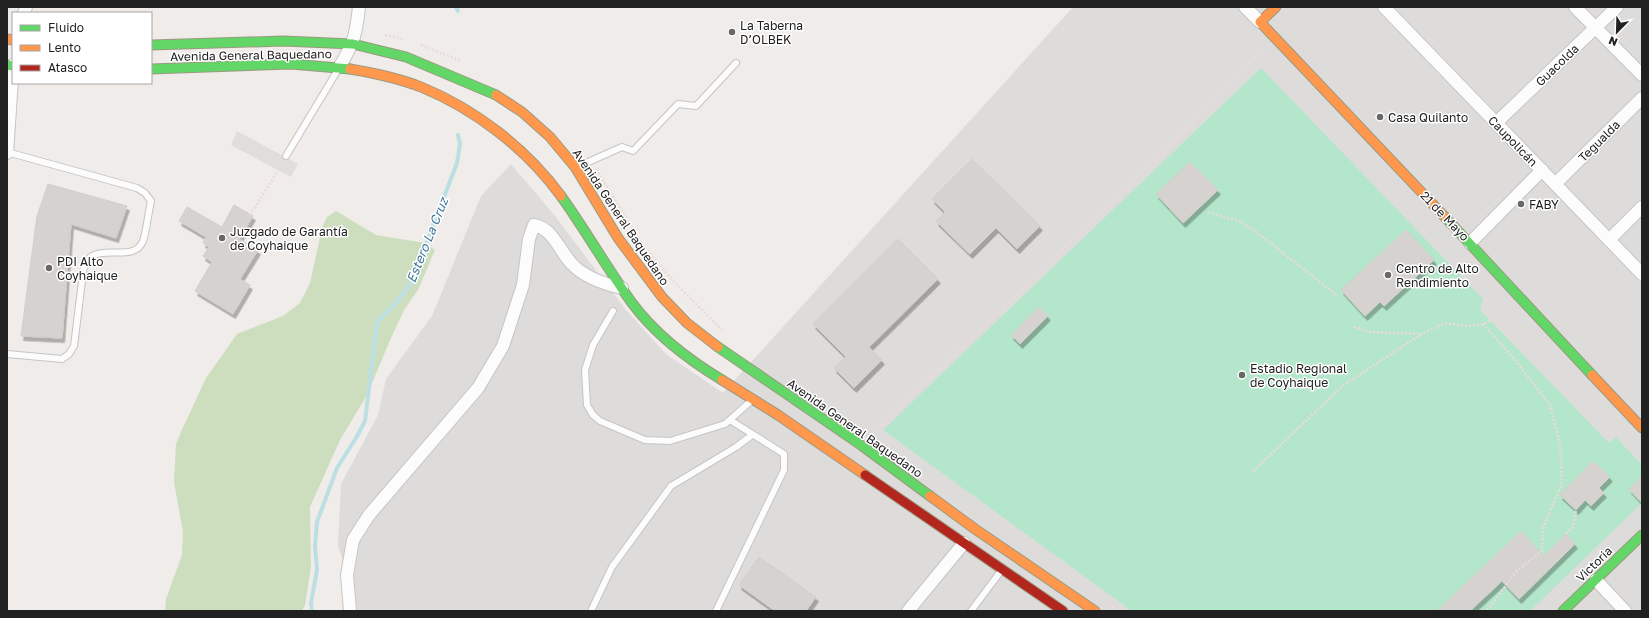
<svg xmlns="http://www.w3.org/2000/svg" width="1649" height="618" font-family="'Golos Text',sans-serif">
  <defs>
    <filter id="shadow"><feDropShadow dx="2.5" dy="4.5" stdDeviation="0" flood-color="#0004"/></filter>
  </defs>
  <rect width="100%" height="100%" fill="#efece9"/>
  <path fill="#dedcdb" d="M1073,7H1642V611H358L338,545L341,484L378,415L386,379L432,316L481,196L511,164L555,216L626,310L666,354L723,393Z"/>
  <path fill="#cddebe" d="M336,211L376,235L425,243L435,250L418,290L404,310L391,338L367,395L340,440L310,507L311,567L305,605L302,611H165L166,599L182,555L183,532L174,482L176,444L181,432L206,378L237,334L283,316L300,303L310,283L322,228L327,217Z"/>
  <path fill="#b4e6cb" d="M1261,68L1483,299L1480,310L1609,443L1616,437L1642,465V503L1530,611H1132L883,430Z"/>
  <path fill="#dfdedd" d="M237,131L298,164L291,177L231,145Z"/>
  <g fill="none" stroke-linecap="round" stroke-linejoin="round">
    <g stroke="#bcdfe3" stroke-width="4">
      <path d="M456,7L458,11"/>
      <path d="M312,611L311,603L317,570L315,546L317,522L337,468L356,438L365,421L377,322L395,304L411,283L457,163L460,144L458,135"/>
    </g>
  </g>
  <g fill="#d6d2d0" stroke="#d2cecb" filter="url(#shadow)">
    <path d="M972,159L1040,226L1017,249L996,228L970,254L936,221L945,212L932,199Z"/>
    <path d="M1190,162L1218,190L1183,223L1156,194Z"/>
    <path d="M48,184L127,206L116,238L71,224L62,338L21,336L37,216Z"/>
    <path d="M234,205L253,216L239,239L258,250L240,279L250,285L233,314L195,291L212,262L203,256L209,247L203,243L206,237L179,221L187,207L222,227Z"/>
    <path d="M1406,230L1434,260L1384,306L1380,302L1365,316L1341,290Z"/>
    <path d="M898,239L938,279L869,347L882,360L854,388L834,368L846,357L813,324Z"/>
    <path d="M1039,307L1048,316L1020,344L1011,335Z"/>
    <path d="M1593,461L1610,477L1599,488L1604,493L1591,506L1585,500L1576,510L1560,495Z"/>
    <path d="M1642,477V503L1629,489Z"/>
    <path d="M1521,531L1544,556L1566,534L1575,544L1519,599L1502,581L1470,611H1437Z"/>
    <path d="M759,557L816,597L806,611H775L739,585Z"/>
  </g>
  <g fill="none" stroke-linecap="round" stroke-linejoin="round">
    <defs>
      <g id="lane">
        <path d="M286,156L339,68"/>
        <path d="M577,167L622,147L633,151L678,104L696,106L736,63"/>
        <path d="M613,311L593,345L585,370L587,405L593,415L600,421L645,440L670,441L725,424L751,401"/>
        <path d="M7,354L62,359L69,354L74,346L84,265C86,262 89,258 92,256C107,247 135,261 143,241C147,229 148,214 151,201L145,193L137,188L7,152"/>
        <path d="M591,611L612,567L671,486L736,447L752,435"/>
        <path d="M716,611L784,470V454L730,420"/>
        <path d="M971,611L1001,571"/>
      </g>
      <g id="street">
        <path d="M1245,7L1260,22"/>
        <path d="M1384,7L1642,274"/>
        <path d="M1575,7L1642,75"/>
        <path d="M24,13L26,7"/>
        <path d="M340,66C354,42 356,35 359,7"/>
        <path d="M1496,123L1617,7"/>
        <path d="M7,153L13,65"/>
        <path d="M1555,184L1642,98"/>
        <path d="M1609,240L1642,207"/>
        <path d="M1470,243L1542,170"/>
        <path d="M1596,580L1625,611"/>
        <path d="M350,611L347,575L353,540L369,515L478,388L503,346L523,285L529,239L534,225C554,229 559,251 572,264C585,278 604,284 622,288"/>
        <path d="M908,611L964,543"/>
      </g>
      <g id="fast">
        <path d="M151,45L283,41L353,44L406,57L496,95"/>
        <path d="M7,65L13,66"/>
        <path d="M151,69L291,64L350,69"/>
        <path d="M561,196C586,231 607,268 632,303C655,334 689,360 722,380"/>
        <path d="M1444,216L1592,375"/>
        <path d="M718,347L861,445L930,496"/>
        <path d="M1563,611L1642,535"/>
      </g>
      <g id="slow">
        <path d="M1276,7L1260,22L1444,216"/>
        <path d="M7,39L13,40"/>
        <path d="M350,69C374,73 398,78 421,87C475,109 527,149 561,196"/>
        <path d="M496,95L522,112L550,137L575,167L618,238L662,297L687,323L718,347"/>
        <path d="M1592,375L1642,428"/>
        <path d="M722,380L778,415L865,475"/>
        <path d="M930,496L975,529L1095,611"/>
      </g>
      <path id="jam" d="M865,475L1063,611"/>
    </defs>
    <use href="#lane" stroke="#c6c5c4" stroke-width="8"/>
    <use href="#street" stroke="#c6c5c4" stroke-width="14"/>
    <use href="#fast" stroke="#9b9a80" stroke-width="11"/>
    <use href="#slow" stroke="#9b9a80" stroke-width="11"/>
    <use href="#jam" stroke="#9b9a80" stroke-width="11"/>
    <g stroke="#ecdada" stroke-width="2.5" stroke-dasharray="2 2" stroke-linecap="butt">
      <path d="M385,35L403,39"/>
      <path d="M421,45L461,61"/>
      <path d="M596,169L643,245L677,285L723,331"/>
      <path d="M1208,212L1241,222L1255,231L1338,296"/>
      <path d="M250,215L282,164"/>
      <path d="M1483,324L1516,361L1550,405L1560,444L1562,484L1543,528L1542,551L1516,572L1487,611"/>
      <path d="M1354,327L1370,332L1421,334"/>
      <path d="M872,434L1189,127L1263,47"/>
      <path d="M1253,471L1345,384L1422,334L1445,323L1467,326L1483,324L1490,320"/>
      <path d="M1566,534L1573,527L1576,510"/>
      <path d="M1109,604L1118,611"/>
    </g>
    <use href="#lane" stroke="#fdfcfc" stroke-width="6"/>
    <use href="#street" stroke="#fdfcfc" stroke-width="12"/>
    <use href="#fast" stroke="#63d668" stroke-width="9"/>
    <use href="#slow" stroke="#ff974d" stroke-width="9"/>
    <use href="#jam" stroke="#b3261e" stroke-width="9"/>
  </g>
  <g fill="#696867" stroke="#fff" stroke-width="1.5">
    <circle cx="732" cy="32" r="4"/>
    <circle cx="1380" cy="117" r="4"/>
    <circle cx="1521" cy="204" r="4"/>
    <circle cx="222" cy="238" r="4"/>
    <circle cx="49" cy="268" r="4"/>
    <circle cx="1388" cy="275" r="4"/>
    <circle cx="1242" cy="375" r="4"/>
  </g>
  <g text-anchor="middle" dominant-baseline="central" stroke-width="3" stroke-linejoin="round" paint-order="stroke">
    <g font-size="12" fill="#212121" stroke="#fff" text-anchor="start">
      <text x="740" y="25">La Taberna<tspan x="740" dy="14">D’OLBEK</tspan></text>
      <text x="1388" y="117">Casa Quilanto</text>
      <text x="1529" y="204">FABY</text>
      <text x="230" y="231">Juzgado de Garantía<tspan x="230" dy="14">de Coyhaique</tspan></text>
      <text x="57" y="261">PDI Alto<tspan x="57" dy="14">Coyhaique</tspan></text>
      <text x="1396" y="268">Centro de Alto<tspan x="1396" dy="14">Rendimiento</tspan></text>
      <text x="1250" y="368">Estadio Regional<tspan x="1250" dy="14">de Coyhaique</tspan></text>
    </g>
    <g font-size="12" fill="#212121" stroke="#fff">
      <text transform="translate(251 55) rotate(-1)">Avenida General Baquedano</text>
      <text transform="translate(1557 65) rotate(-44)">Guacolda</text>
      <text transform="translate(1513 141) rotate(46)">Caupolicán</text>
      <text transform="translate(1599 141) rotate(-45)">Tegualda</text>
      <text transform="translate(1445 216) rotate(46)">21 de Mayo</text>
      <text transform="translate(621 217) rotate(56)">Avenida General Baquedano</text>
      <text transform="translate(855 428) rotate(35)">Avenida General Baquedano</text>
      <text transform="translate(1594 564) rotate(-44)">Victoria</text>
    </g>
    <g font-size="13" font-style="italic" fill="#41789c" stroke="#fff">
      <text transform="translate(427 240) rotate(-68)">Estero La Cruz</text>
    </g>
  </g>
  <rect width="1649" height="618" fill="none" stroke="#212121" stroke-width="16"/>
  <rect x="12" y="12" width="140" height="72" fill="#ffffff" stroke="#a6a6a6"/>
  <rect x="20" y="25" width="20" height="6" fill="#63d668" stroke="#a6a6a6"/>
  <text x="48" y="32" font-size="12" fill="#212121">Fluido</text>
  <rect x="20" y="45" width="20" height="6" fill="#ff974d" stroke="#a6a6a6"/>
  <text x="48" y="52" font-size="12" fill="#212121">Lento</text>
  <rect x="20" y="65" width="20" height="6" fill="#b3261e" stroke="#a6a6a6"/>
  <text x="48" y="72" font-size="12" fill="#212121">Atasco</text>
  <g transform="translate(1617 32) rotate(203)" stroke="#ffffff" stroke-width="3" paint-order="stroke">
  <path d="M0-3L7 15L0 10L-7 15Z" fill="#212121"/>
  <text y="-6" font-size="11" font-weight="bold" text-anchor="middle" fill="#212121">N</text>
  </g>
</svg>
